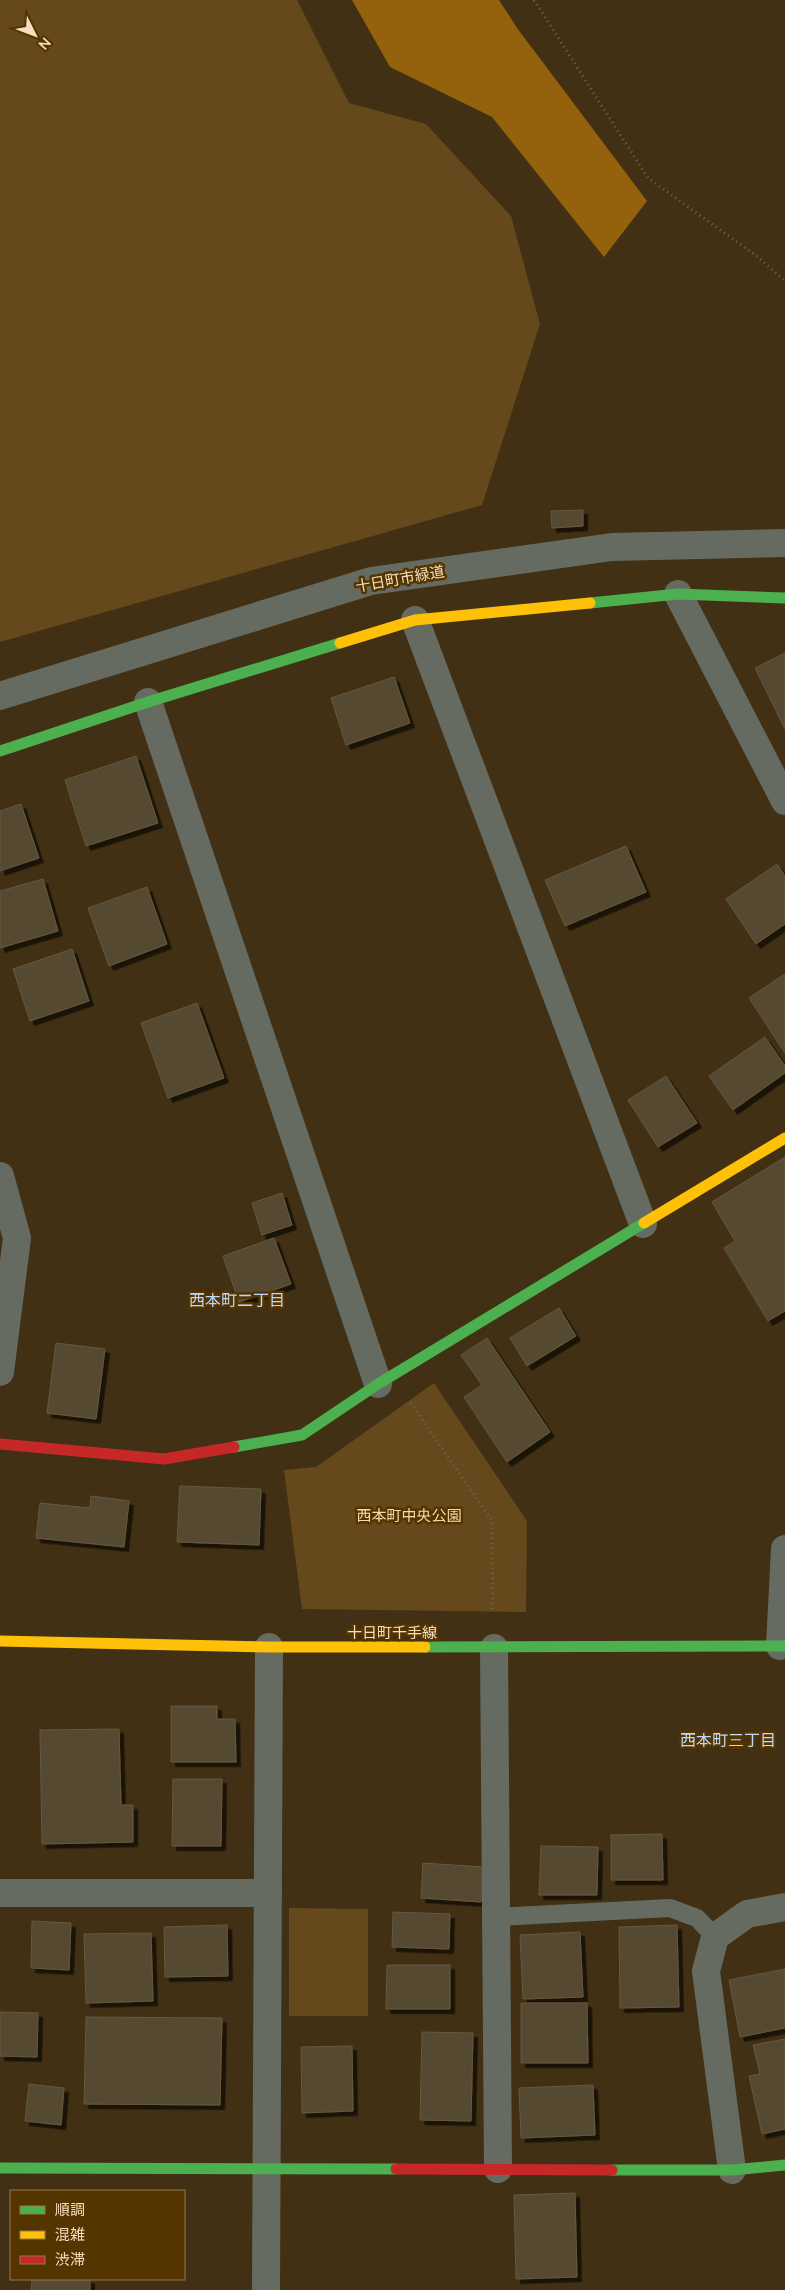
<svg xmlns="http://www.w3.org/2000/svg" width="785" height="2290" font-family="'Nunito Sans','Noto Sans JP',sans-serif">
  <defs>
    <filter id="shadow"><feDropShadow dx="4.5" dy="4.5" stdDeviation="0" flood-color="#0009"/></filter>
  </defs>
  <rect width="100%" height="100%" fill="#413013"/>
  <g fill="#66481d">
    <path d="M0,0H297L349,103L426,124L511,216L540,324L482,505L0,642Z"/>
    <path d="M434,1383L527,1521L526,1612L302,1609L284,1470L316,1467Z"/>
    <path d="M289,1908L368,1909V2016H289Z"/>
  </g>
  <path fill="#94620c" d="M352,0H499L517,28L647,201L604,257L492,117L390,67Z"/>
  <g fill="#554a30" stroke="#65593e" filter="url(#shadow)">
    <path d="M583,510V526L552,528L551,511Z"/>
    <path d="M785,653V729L755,668Z"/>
    <path d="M394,677L410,723L346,745L331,698Z"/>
    <path d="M136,756L158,823L86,846L65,780Z"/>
    <path d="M21,804L39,858L0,871V811Z"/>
    <path d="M626,846L646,892L565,926L545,880Z"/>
    <path d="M777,864L785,876V924L756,944L726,899Z"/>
    <path d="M43,879L58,931L0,948V891Z"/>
    <path d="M147,887L167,944L109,966L88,908Z"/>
    <path d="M72,949L89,1001L30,1021L13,969Z"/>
    <path d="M785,974V1053L749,998Z"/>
    <path d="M197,1003L224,1078L168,1098L141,1023Z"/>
    <path d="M765,1037L785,1066V1073L733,1110L709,1076Z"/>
    <path d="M666,1076L697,1123L658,1147L628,1100Z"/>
    <path d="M785,1157V1311L768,1321L724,1248L735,1241L712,1202Z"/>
    <path d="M282,1193L292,1225L262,1235L252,1203Z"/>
    <path d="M274,1238L291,1284L239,1302L223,1256Z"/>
    <path d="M559,1308L576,1336L527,1366L510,1338Z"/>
    <path d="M487,1338L550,1432L507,1462L464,1397L482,1385L461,1355Z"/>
    <path d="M56,1343L105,1349L96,1419L47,1413Z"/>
    <path d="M180,1486L261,1489L259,1545L177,1542Z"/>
    <path d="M91,1496L129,1501L124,1547L36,1538L40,1503L90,1508Z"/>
    <path d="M171,1706H217V1719H235L236,1762H171Z"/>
    <path d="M119,1729L121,1805H133V1842L42,1844L40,1730Z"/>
    <path d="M173,1779H222L221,1846H172Z"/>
    <path d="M662,1834L663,1880H611V1835Z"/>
    <path d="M541,1846L598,1847L597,1895H539Z"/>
    <path d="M423,1863L484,1867L481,1902L421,1898Z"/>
    <path d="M393,1912L450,1914L449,1949L392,1947Z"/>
    <path d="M32,1921L71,1923L69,1970L31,1968Z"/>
    <path d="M227,1925L228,1976L165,1977L164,1927Z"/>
    <path d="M677,1925L679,2007L620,2008L619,1927Z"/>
    <path d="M580,1932L583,1997L523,1999L520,1935Z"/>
    <path d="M151,1933L153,2001L86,2003L84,1934Z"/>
    <path d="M387,1965H450V2009H386Z"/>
    <path d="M785,1969V2028L740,2037L729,1980Z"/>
    <path d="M521,2003H587L588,2063H521Z"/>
    <path d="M0,2012L38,2013L37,2057L0,2056Z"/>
    <path d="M86,2017L222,2018L220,2105L84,2104Z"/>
    <path d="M422,2032L473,2033L471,2121L420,2120Z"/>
    <path d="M785,2039V2129L762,2134L749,2076L760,2074L753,2045Z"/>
    <path d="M352,2046L353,2111L302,2113L301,2047Z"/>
    <path d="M29,2084L64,2088L61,2125L25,2121Z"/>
    <path d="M593,2085L595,2135L521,2138L519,2088Z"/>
    <path d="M575,2193L577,2277L516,2279L514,2195Z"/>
    <path d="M32,2279H90V2290H31Z"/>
  </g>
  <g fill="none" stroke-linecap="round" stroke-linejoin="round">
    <g stroke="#6a685c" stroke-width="3" stroke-dasharray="1 4" stroke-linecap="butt">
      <path d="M534,0L648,178L758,257L785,281"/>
      <path d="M411,1403L492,1521L493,1612"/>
    </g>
    <path stroke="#666b62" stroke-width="18" d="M496,1917L670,1908L697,1918L715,1937"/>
    <g stroke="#666b62" stroke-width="28">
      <path d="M678,594L785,801"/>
      <path d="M415,620L643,1224"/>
      <path d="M0,696L371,581L612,547L785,543"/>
      <path d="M148,702L378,1384"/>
      <path d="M0,1176L17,1238L0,1372"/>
      <path d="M780,1646L785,1549"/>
      <path d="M494,1648L498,2169"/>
      <path d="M0,1893H268"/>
      <path d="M732,2170L706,1971L715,1937L747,1914L785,1907"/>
      <path d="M266,2290L269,1647"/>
    </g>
    <g stroke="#4caf50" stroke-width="11">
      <path d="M590,603L678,594L785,598"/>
      <path d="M0,751L148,702L340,643"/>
      <path d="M234,1447L302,1435L378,1384L644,1223"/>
      <path d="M425,1647L785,1646"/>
      <path d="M0,2168L396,2169"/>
      <path d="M612,2170H732L785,2165"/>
    </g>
    <g stroke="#ffc107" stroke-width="11">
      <path d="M340,643L415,620L590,603"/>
      <path d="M644,1223L785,1138"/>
      <path d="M0,1641L269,1647H425"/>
    </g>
    <g stroke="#c62828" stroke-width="11">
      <path d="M0,1444L164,1459L234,1447"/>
      <path d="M396,2169L612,2170"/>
    </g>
  </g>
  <g text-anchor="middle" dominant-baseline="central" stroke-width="5" stroke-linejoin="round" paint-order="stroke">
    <g font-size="15" fill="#f6dec0" stroke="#543500">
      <text transform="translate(400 579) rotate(-10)">十日町市緑道</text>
      <text x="392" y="1633">十日町千手線</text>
    </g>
    <g font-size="15" fill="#fbd7aa" stroke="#543500">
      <text x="409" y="1516">西本町中央公園</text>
    </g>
    <g font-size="16" fill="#bad9fd" stroke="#543500">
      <text x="237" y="1301">西本町二丁目</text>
      <text x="728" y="1741">西本町三丁目</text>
    </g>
  </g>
  <rect x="10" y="2190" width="175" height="90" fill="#543500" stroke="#95794d"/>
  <rect x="20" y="2206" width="25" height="8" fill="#4caf50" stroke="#95794d"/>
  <text x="55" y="2215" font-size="15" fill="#f6dec0">順調</text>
  <rect x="20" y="2231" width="25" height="8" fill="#ffc107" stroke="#95794d"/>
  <text x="55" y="2240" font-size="15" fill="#f6dec0">混雑</text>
  <rect x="20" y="2256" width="25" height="8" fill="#c62828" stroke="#95794d"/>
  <text x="55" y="2265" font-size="15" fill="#f6dec0">渋滞</text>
  <g transform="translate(35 35) rotate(132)" stroke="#543500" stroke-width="4" paint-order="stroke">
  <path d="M0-4L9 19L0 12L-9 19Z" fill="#f6dec0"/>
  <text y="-8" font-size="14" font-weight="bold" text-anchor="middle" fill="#f6dec0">N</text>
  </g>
</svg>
